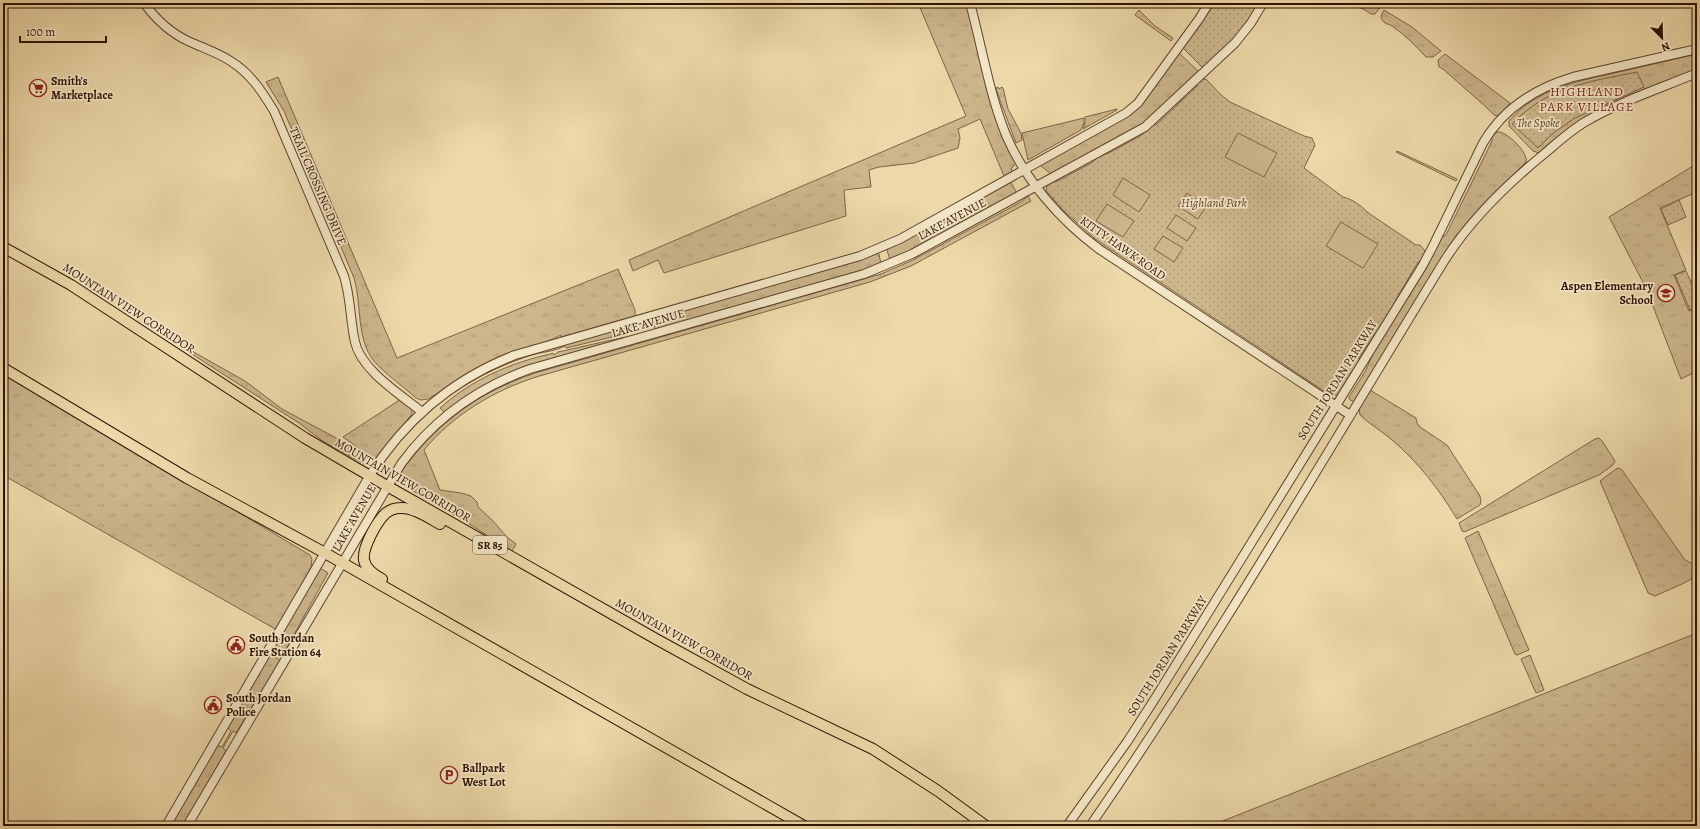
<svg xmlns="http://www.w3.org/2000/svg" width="1700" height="829" font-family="Alegreya,serif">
  <defs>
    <pattern id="grass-tufts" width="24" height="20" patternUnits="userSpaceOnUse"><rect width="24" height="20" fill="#ccb68c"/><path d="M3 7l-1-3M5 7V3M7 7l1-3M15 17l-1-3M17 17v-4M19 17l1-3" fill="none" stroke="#b09b77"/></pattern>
    <pattern id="park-dots" width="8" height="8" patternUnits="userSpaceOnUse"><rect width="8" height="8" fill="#ccb68c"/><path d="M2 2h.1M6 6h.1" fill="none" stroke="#b09b77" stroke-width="1.8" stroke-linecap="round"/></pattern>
  </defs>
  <rect width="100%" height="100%" fill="#ecd8a8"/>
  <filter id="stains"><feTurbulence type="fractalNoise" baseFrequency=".005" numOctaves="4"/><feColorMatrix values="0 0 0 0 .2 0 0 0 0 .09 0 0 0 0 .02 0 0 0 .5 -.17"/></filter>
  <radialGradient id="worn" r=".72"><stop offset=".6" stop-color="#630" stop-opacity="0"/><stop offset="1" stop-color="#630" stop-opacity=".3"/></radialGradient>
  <g fill="url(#grass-tufts)" stroke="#7e6448">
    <path d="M918,3H966L1016,163L1011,169L1013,173L1004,176L980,119L958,129L960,138L958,148L914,163L879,167L869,170L871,187L844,190L846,216L664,273L658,260L633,271L629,260L966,116Z"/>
    <path d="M1350,3H1375L1381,6L1375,14H1371L1365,10Z"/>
    <path d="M1139,10L1155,26L1173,38L1171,41L1135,15Z"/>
    <path d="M1384,10L1412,27L1441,51L1433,57H1426C1416,46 1405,35 1392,26C1387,23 1382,24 1381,16Z"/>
    <path d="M1178,52L1199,72L1148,121L1052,175L1040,165L1125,116Z"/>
    <path d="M1445,54L1510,103L1502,114L1496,116L1493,114L1485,106L1443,69L1439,67L1438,60Z"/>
    <path d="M1697,54V70L1576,123L1558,136L1539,153L1533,151L1509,126V121C1537,88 1579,81 1619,72C1645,66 1671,60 1697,54Z"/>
    <path d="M278,77L397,358L618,269L635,310V316L561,337V335C541,346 518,349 497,358C473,369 451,385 428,399L421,400L416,398C404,387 384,373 374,361C356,339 362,305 354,278L284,111L266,82Z"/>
    <path d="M998,87L999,89L1002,87L1003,88L1008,109L1021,133L1022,140L1016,143L997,92L996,88Z"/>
    <path d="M1117,109V110L1083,129L1085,123V117Z"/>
    <path d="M1084,118V123L1081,130L1028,160L1022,133Z"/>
    <path d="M1497,132C1506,130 1529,153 1526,162L1499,189L1485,206L1355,402L1350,400L1349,397L1366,370L1375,349L1426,267L1442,237L1446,235L1492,141V137Z"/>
    <path d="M1397,151L1457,179L1456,181L1396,152Z"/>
    <path d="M1697,163V192L1660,208L1686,270L1674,275L1689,311L1697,308V371L1681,379L1646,288L1609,217L1693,166Z"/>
    <path d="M1011,182L1017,194L918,248L890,260L887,250L889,248Z"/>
    <path d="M1028,196L1031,201L911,266L870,282L536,377C493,391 453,415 424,450L440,490L461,493L471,496L477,502L478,507L492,520L507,537L516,544L512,551L463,520L405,486C403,483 401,479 401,475C402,469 407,464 411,459C431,433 456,412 485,395C501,386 518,379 535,373L881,274L913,260L1021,202Z"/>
    <path d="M876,253L879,254L881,264L880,265L655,329L653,319Z"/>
    <path d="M632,324L634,330L612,336V337L566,348L565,346C554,352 539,352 526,357C496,367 470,381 444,399L443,398L477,376L514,359Z"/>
    <path d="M625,337V339L550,360L445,413L440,408C471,380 510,363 550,354L553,353L554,355L558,352Z"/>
    <path d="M183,346L245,381L282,409L338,439L369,464H364L324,442L299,423L184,349Z"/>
    <path d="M3,372L310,555L312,559L311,567L277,630L3,475Z"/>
    <path d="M1370,390L1416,418L1417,423L1420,427L1447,445L1480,496L1481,502L1480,505L1457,519C1439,489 1418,462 1392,440C1382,431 1369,424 1360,415L1359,409Z"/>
    <path d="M401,399L412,408V414L375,460L343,437Z"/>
    <path d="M1599,438L1602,441L1615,461L1613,465L1599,475L1464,532L1462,531L1459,523L1595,439Z"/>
    <path d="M1619,468L1622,470L1685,560L1691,563H1697V576L1682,584L1655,596L1648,593L1600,481L1616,469Z"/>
    <path d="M1478,531L1529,650L1517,655L1515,654L1465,538Z"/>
    <path d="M320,568L328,573L286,649L281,650L275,646Z"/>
    <path d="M1697,633V826H1210Z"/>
    <path d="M270,654L280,660V662L236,733L233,731L223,748L226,751L183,826H175L171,824L216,745L222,747L231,731L227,727Z"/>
    <path d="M1530,655L1544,690L1536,693L1521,659Z"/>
  </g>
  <g fill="url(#park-dots)" stroke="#7e6448">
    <path d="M1211,3H1260L1237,37L1203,68L1182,47Z"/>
    <path d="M1637,72L1644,87L1575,118L1552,134L1538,148L1512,124C1548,86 1589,82 1637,72Z"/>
    <path d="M1206,79L1221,95L1230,102L1304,136L1312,138L1315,145L1304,168L1343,197C1352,199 1362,206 1367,212L1416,245H1420L1425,251L1422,261L1418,262L1394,303V305L1377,334L1374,335L1359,358L1360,361L1337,395H1330L1095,239L1064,211L1046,191L1047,185L1053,181L1056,182L1093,162L1097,157L1109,153L1142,135L1151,126L1157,124L1197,86V84L1201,80Z"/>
    <path d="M1679,200L1686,217L1668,225L1661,209Z"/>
    <path d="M1686,271L1697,295V307L1690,310L1675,275Z"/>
  </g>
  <g fill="#ccb68c" stroke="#7e6448">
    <path d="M1238,133L1277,153L1264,177L1225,157Z"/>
    <path d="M1123,178L1150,195L1139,212L1113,195Z"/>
    <path d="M1187,193L1206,206L1198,219L1178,206Z"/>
    <path d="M1107,204L1134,221L1123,237L1096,221Z"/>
    <path d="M1176,215L1196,228L1187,241L1167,228Z"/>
    <path d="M1341,222L1378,244L1363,268L1326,246Z"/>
    <path d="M1163,236L1183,248L1174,262L1154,249Z"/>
  </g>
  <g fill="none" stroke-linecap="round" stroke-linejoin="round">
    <defs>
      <g id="tertiary">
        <path d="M144,3C155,18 171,33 188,41C203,48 219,53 232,62C251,74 263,93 274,111L344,276C351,298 350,320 355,342C361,370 400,394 422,412"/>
        <path d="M970,3C982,47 989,93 1006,135C1025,180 1060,220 1099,249L1350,415"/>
        <path d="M166,826L370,475C405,420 453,379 515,355L860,256L900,239L1126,113L1138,103L1199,19L1209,3"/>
        <path d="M187,826L401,464C434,419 477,388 530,369L864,274L912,254L1145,127L1235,43L1251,23L1263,3"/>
        <path d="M1067,826L1127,742L1156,697L1423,265L1434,244L1483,143C1503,109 1536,88 1573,77L1697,49"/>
        <path d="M1090,826C1216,644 1327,452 1443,263C1469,221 1506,185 1544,154C1557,143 1570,131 1585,122C1619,102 1661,88 1697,73"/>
      </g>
      <g id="trunk">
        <path d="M3,247L71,285L305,438L387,486L656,639L747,689L873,749L938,791L986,826"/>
        <path d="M3,368L187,478L325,553L804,826"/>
        <path d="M382,579C374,575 366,570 364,560C362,548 377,521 386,513C390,510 395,508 400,508C413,507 429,518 440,524"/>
      </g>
    </defs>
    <use href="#tertiary" stroke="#5e442c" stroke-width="10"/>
    <use href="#trunk" stroke="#2f1203" stroke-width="12"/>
    <use href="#tertiary" stroke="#f3e6c6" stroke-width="8"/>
    <use href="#trunk" stroke="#ecd8a8" stroke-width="10"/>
  </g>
  <defs>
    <symbol id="supermarket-ring" viewBox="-11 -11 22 22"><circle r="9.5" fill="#f3e6c6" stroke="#8f2418" stroke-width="1.5"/><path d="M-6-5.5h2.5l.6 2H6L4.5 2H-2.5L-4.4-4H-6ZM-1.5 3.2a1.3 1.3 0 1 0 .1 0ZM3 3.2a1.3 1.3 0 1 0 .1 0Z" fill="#8f2418"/></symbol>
    <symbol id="school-ring" viewBox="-11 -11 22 22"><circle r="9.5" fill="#f3e6c6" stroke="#8f2418" stroke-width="1.5"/><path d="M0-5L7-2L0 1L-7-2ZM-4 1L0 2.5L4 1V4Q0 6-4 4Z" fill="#8f2418"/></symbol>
    <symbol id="civic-ring" viewBox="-11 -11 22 22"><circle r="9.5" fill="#f3e6c6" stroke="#8f2418" stroke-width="1.5"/><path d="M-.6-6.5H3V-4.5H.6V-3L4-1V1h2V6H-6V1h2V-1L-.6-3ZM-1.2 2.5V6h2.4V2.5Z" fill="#8f2418"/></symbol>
    <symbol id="parking-ring" viewBox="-11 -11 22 22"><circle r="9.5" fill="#f3e6c6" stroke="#8f2418" stroke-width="1.5"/><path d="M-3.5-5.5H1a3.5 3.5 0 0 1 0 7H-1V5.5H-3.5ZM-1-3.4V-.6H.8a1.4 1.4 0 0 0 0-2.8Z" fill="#8f2418"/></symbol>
  </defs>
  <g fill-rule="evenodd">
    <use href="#supermarket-ring" x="28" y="78" width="20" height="20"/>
    <use href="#school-ring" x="1656" y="283" width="20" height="20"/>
    <use href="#civic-ring" x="226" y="635" width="20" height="20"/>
    <use href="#civic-ring" x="203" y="695" width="20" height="20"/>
    <use href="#parking-ring" x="439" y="765" width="20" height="20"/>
  </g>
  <g text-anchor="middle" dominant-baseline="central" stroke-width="3.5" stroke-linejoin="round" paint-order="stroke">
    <rect fill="#f3e6c6" stroke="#6a523e" stroke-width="1" x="473" y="536" width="34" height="18" rx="3"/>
    <g font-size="11" font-weight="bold" fill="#2f1203">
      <text x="490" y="545">SR 85</text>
    </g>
    <g font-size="12" font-weight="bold" fill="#2f1203" stroke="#f3e6c6" text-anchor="start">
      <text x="51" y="81">Smith's<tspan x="51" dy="14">Marketplace</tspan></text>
      <text x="1653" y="286" text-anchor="end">Aspen Elementary<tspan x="1653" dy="14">School</tspan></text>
      <text x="249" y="638">South Jordan<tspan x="249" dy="14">Fire Station 64</tspan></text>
      <text x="226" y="698">South Jordan<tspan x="226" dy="14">Police</tspan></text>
      <text x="462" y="768">Ballpark<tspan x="462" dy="14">West Lot</tspan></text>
    </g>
    <g font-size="12" font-style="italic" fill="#5e432c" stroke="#f3e6c6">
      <text x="1538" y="123">The Spoke</text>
      <text x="1214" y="203">Highland Park</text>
    </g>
    <g font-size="12" fill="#2f1203" stroke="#f3e6c6">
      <text transform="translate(318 186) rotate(67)">TRAIL CROSSING DRIVE</text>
      <text transform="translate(952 219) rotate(-28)">LAKE AVENUE</text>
      <text transform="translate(1123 248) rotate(35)">KITTY HAWK ROAD</text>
      <text transform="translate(129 308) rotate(33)">MOUNTAIN VIEW CORRIDOR</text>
      <text transform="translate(648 323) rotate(-16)">LAKE AVENUE</text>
      <text transform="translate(1337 380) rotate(-58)">SOUTH JORDAN PARKWAY</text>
      <text transform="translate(403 480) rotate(30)">MOUNTAIN VIEW CORRIDOR</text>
      <text transform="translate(354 518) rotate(-60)">LAKE AVENUE</text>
      <text transform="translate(684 639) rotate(29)">MOUNTAIN VIEW CORRIDOR</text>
      <text transform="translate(1167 656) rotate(-58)">SOUTH JORDAN PARKWAY</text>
    </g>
    <g font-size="13" letter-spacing="1" fill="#7a1f14" stroke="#f3e6c6">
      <text x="1587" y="91">HIGHLAND<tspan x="1587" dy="15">PARK VILLAGE</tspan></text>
    </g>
  </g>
  <rect width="1700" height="829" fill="none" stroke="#ecd8a8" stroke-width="16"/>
  <rect x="4" y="4" width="1692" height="821" fill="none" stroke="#2f1203" stroke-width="2"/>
  <rect x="8" y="8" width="1684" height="813" fill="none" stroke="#2f1203"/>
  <g transform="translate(1662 38) rotate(157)" stroke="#f3e6c6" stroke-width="3" paint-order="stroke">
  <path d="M0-3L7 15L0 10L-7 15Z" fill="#2f1203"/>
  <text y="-6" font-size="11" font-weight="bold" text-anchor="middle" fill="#2f1203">N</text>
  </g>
  <path d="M20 36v6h86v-6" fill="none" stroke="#2f1203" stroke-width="2"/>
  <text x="26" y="36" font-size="12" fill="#2f1203" stroke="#f3e6c6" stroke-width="3" paint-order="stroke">100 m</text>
  <rect width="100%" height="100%" filter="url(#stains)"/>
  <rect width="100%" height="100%" fill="url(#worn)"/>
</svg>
